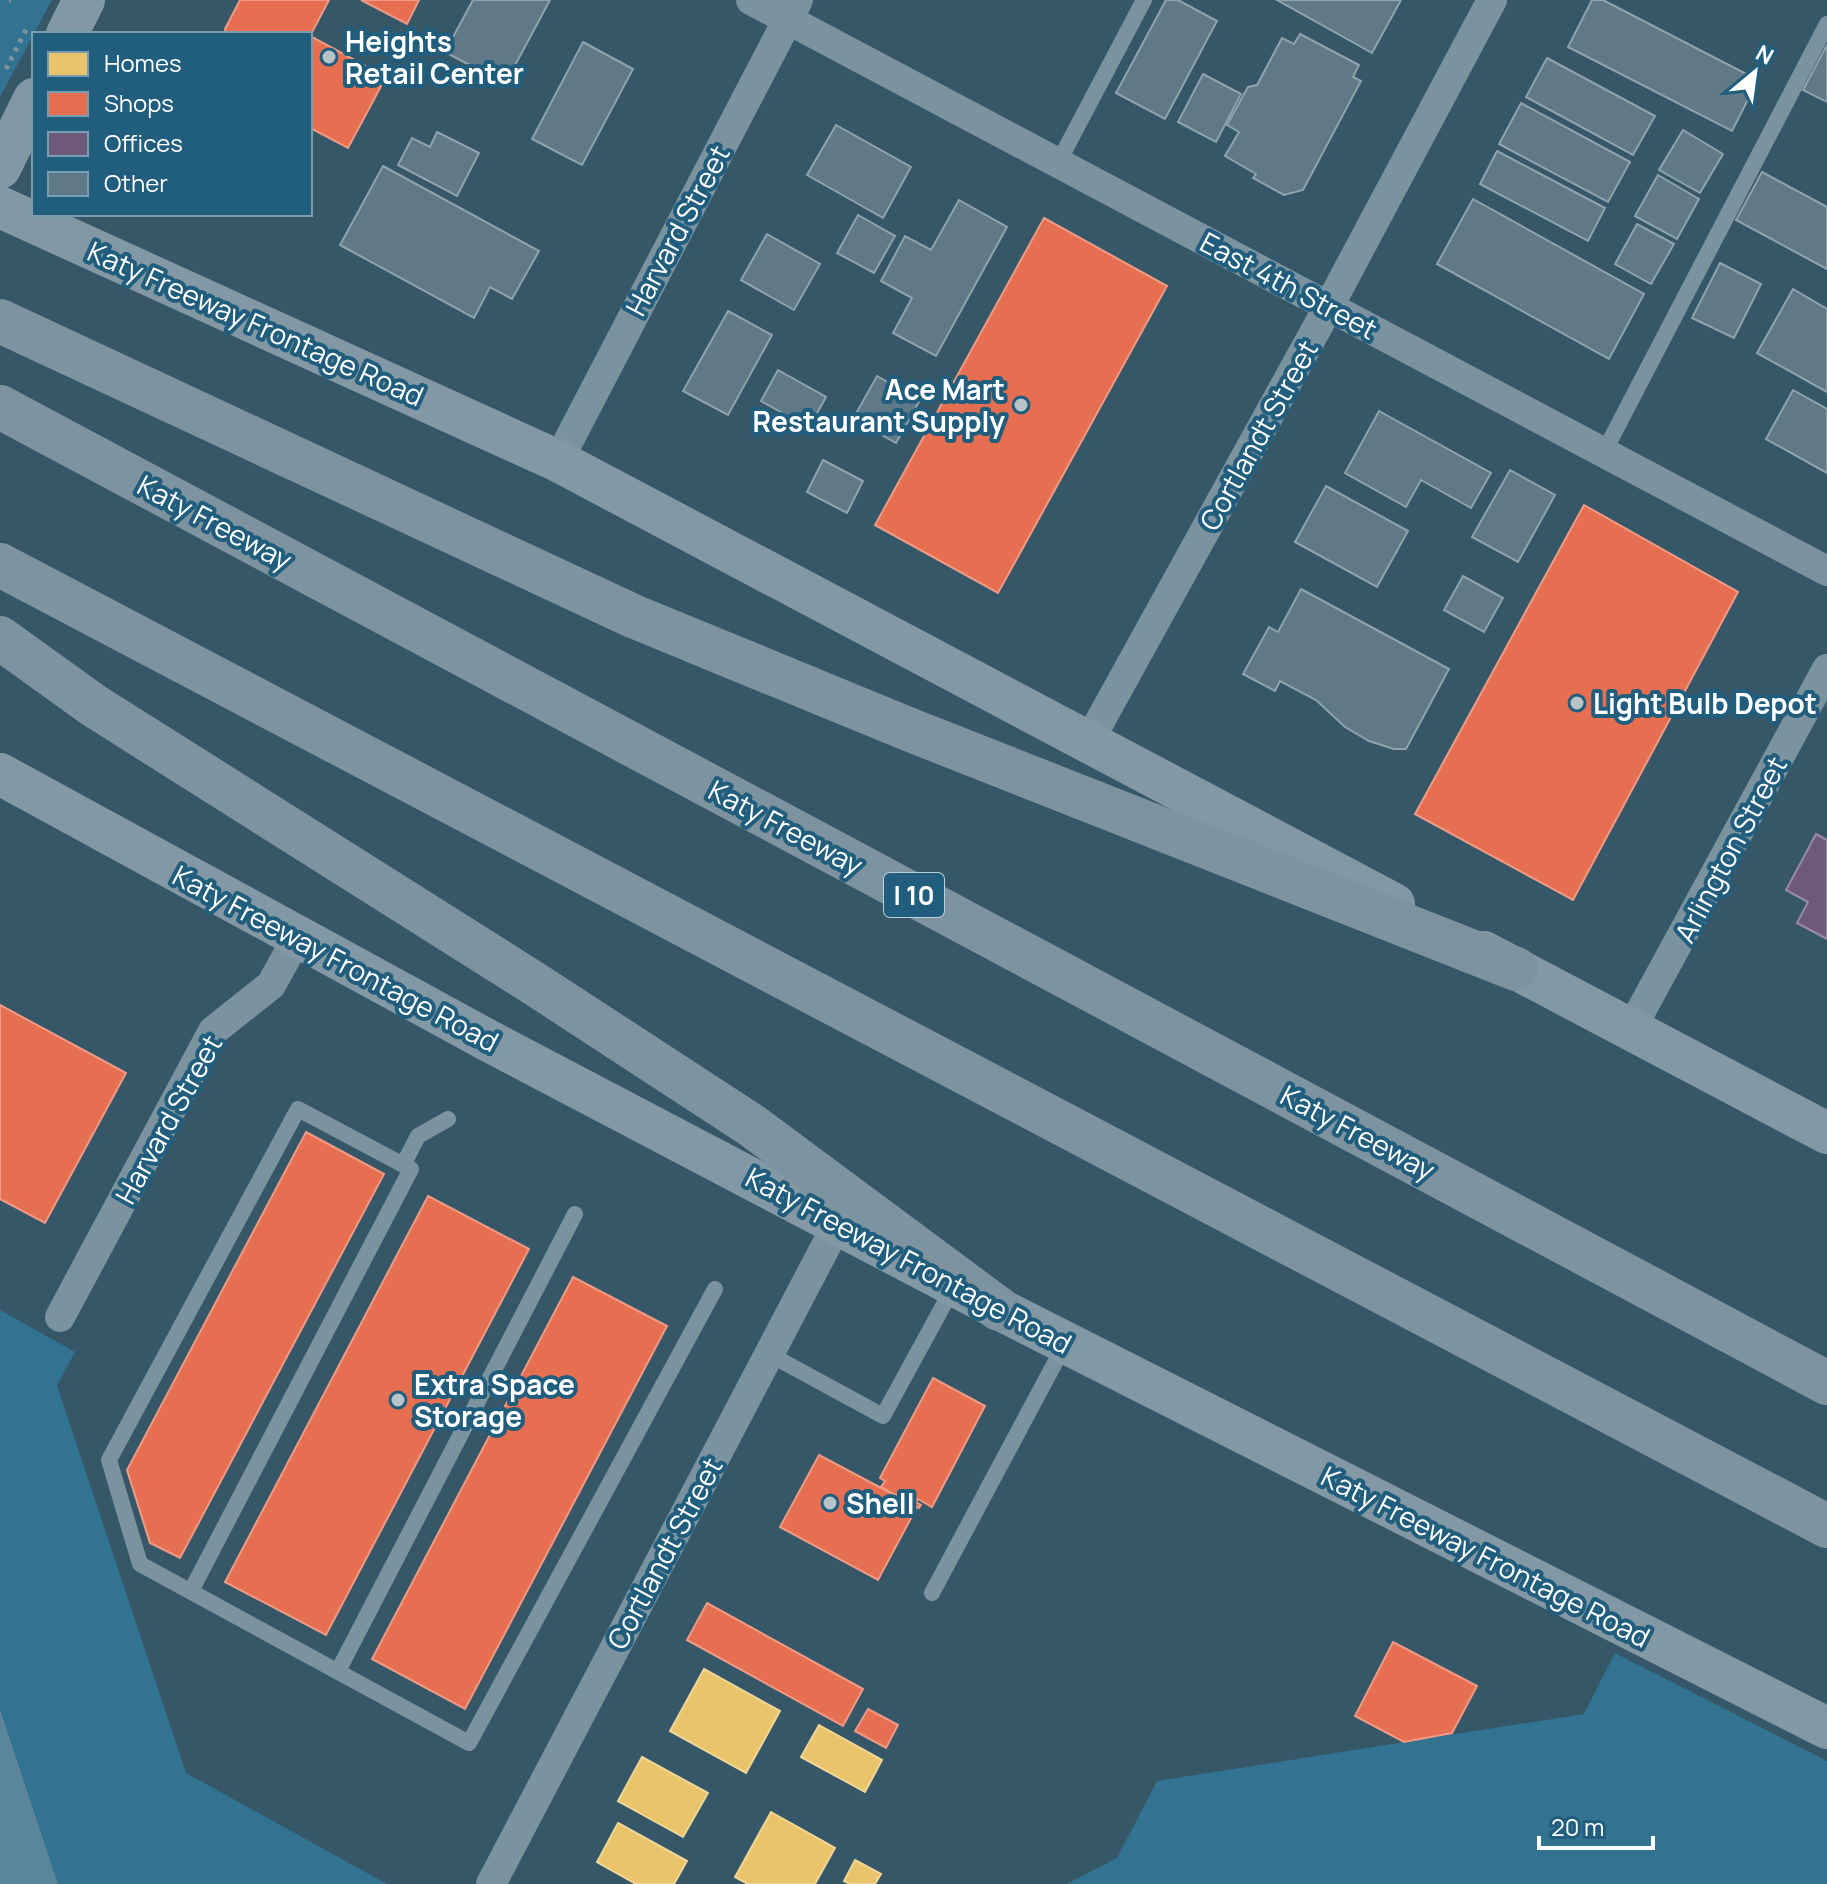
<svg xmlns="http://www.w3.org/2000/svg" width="1827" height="1884" font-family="Manrope,sans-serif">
  <rect width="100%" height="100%" fill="#365768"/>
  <g fill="#327392">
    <path d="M0,0H52L0,97Z"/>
    <path d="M0,1310L75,1352L57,1385L186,1773L387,1884H58L0,1709Z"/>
    <path d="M1615,1653L1827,1761V1884H1067L1117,1858L1157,1781L1584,1714Z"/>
  </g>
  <path fill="#5a859c" d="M0,1709L58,1884H0Z"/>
  <g fill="#e9c46a" stroke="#f0d697" stroke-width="2">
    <path d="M704,1669L780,1711L746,1773L670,1731Z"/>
    <path d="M819,1725L882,1760L865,1792L801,1757Z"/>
    <path d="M642,1757L708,1793L683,1837L618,1801Z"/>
    <path d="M771,1812L835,1848L815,1884H748L735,1877Z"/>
    <path d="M618,1823L687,1861L674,1884H636L597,1862Z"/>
    <path d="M855,1860L881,1874L875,1884H850L844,1881Z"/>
  </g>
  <g fill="#e76f51" stroke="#ee9a85" stroke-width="2">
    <path d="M240,0H329L310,36L386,77L348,148L310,128V34H226L225,29Z"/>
    <path d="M361,0H419L407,24Z"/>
    <path d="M1044,218L1167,286L998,593L875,525Z"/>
    <path d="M1584,505L1738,592L1573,900L1415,814Z"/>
    <path d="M0,1005L126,1073L45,1223L0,1199Z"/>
    <path d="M306,1132L384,1174L180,1558L150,1543L127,1470Z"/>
    <path d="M428,1196L529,1249L326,1635L225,1582Z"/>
    <path d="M573,1277L667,1326L465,1709L372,1659Z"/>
    <path d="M933,1378L985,1406L932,1507L918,1499L916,1502L921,1505L919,1508L881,1487L885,1481L880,1478Z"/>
    <path d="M819,1455L917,1507L878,1580L780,1527Z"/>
    <path d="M707,1603L863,1689L843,1726L687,1640Z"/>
    <path d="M1393,1642L1477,1686L1452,1733L1404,1742L1355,1716Z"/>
    <path d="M868,1709L898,1725L886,1748L855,1731Z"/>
  </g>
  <path fill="#6d597a" stroke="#998ba2" stroke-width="2" d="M1816,834L1827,840V939L1797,923L1808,902L1786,890Z"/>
  <g fill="#607986" stroke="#8fa3ad" stroke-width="2">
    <path d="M473,0H550L505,84L445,52Z"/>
    <path d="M1166,0H1178L1217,21L1165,119L1116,93Z"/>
    <path d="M1277,0H1401L1372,53Z"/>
    <path d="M1592,0H1603L1758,80L1732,131L1568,47Z"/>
    <path d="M1300,34L1359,65L1353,77L1361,81L1303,190L1284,195L1253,178L1256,174L1225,156L1239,132L1227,125L1248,87L1257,85L1282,38L1294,44Z"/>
    <path d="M583,42L633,69L582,165L532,139Z"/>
    <path d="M1827,45V102L1803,90Z"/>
    <path d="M1547,58L1655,116L1633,155L1526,97Z"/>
    <path d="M1203,74L1241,94L1216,142L1178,122Z"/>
    <path d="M1521,103L1630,162L1608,202L1499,144Z"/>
    <path d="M836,125L911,167L883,218L807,175Z"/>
    <path d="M1683,130L1723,154L1700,193L1659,170Z"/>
    <path d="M437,132L479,153L457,196L398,165L412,138L430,147Z"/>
    <path d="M1497,151L1605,208L1588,241L1480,184Z"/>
    <path d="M383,166L539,251L512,299L490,287L474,318L340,245Z"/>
    <path d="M1762,172L1827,207V269L1736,220Z"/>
    <path d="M1658,175L1699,199L1677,239L1635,216Z"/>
    <path d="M1473,199L1644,294L1609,359L1437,264Z"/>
    <path d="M959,200L1007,227L936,356L893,333L912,298L881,281L905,236L931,250Z"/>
    <path d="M858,215L895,236L874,273L837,253Z"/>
    <path d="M1637,224L1674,244L1651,284L1615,264Z"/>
    <path d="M767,234L820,264L794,310L741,280Z"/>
    <path d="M1720,263L1761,284L1734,338L1692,318Z"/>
    <path d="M1793,289L1827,309V392L1757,353Z"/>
    <path d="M728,311L772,335L728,415L683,391Z"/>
    <path d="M778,370L826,397L809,428L761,401Z"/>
    <path d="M877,376L920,400L896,443L853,419Z"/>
    <path d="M1793,390L1827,409V473L1766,439Z"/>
    <path d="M1379,411L1491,473L1471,508L1421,480L1406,507L1345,473Z"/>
    <path d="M823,460L863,481L847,513L807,492Z"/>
    <path d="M1510,470L1555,495L1518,562L1472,537Z"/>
    <path d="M1326,486L1408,531L1377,587L1295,542Z"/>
    <path d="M1463,576L1503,598L1484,632L1444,610Z"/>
    <path d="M1301,589L1449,669L1406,749H1394L1369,741L1345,727L1316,700L1280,681L1275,691L1243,674L1269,627L1278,632Z"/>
  </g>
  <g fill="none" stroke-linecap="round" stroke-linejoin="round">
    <g stroke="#7b939f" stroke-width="5" stroke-dasharray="4 6" stroke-linecap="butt">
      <path d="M9,0H11"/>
      <path d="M6,69L27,28"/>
    </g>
    <g stroke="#7b939f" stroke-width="16">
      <path d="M1058,163L1144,0"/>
      <path d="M1603,454L1827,24"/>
      <path d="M403,1165L418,1136L448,1119"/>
      <path d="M769,1354L883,1416L954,1286"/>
      <path d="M191,1591L411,1169L298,1109L109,1460L140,1564L469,1743L715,1289"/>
      <path d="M932,1593L1065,1344"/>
      <path d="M338,1671L575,1214"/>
    </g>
    <g stroke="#7b939f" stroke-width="30">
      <path d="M751,0L1827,571"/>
      <path d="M558,461L798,0"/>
      <path d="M1089,741L1329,306L1492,0"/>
      <path d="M1631,1029L1827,669"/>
      <path d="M60,1317L213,1031L271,985L297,938"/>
      <path d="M491,1884L838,1223"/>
    </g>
    <g stroke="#8298a4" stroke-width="42">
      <path d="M67,34L84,0"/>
      <path d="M0,168L34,99"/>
      <path d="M0,207L558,461L1394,904"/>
      <path d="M0,774L489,1041L999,1309L1827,1728"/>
      <path d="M1484,952L1827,1133"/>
    </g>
    <g stroke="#7d939f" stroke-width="44">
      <path d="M0,321L633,616L903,727L1516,969"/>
      <path d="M0,407L1827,1383"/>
      <path d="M0,565L1827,1526"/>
      <path d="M0,638L93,705L538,986L751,1125L999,1309"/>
    </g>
  </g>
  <g fill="#b9c4ca" stroke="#215d7d" stroke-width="3">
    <circle cx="329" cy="57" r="8"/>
    <circle cx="1021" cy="405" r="8"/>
    <circle cx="1577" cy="703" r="8"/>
    <circle cx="398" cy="1400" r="8"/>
    <circle cx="830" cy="1503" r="8"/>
  </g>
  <g text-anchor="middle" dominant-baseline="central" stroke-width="8" stroke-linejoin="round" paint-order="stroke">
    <rect fill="#215d7d" stroke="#bcced8" stroke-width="2" x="884" y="873" width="60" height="44" rx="6"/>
    <g font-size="26" font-weight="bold" fill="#fff">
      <text x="914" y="895">I 10</text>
    </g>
    <g font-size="28" font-weight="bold" fill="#fff" stroke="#215d7d" text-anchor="start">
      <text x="345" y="41">Heights<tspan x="345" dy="32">Retail Center</tspan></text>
      <text x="1005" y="389" text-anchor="end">Ace Mart<tspan x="1005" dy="32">Restaurant Supply</tspan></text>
      <text x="1593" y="703">Light Bulb Depot</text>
      <text x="414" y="1384">Extra Space<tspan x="414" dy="32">Storage</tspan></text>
      <text x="846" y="1503">Shell</text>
    </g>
    <g font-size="28" fill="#fff" stroke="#215d7d">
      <text transform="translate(677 230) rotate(-62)">Harvard Street</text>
      <text transform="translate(1289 285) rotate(28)">East 4th Street</text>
      <text transform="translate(256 323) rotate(24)">Katy Freeway Frontage Road</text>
      <text transform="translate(1258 435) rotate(-61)">Cortlandt Street</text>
      <text transform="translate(215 522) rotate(28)">Katy Freeway</text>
      <text transform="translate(786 827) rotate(28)">Katy Freeway</text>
      <text transform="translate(1730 849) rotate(-62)">Arlington Street</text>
      <text transform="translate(336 958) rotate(28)">Katy Freeway Frontage Road</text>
      <text transform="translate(168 1119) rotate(-61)">Harvard Street</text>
      <text transform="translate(1358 1132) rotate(28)">Katy Freeway</text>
      <text transform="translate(909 1260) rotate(28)">Katy Freeway Frontage Road</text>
      <text transform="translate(664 1553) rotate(-62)">Cortlandt Street</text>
      <text transform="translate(1486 1556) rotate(27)">Katy Freeway Frontage Road</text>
    </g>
  </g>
  <rect x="32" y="32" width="280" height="184" fill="#215d7d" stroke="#7a9eb1" stroke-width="2"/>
  <rect x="48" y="52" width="40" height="24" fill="#e9c46a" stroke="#7a9eb1" stroke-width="2"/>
  <text x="104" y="72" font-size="24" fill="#ffffff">Homes</text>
  <rect x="48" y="92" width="40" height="24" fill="#e76f51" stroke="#7a9eb1" stroke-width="2"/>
  <text x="104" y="112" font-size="24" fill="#ffffff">Shops</text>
  <rect x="48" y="132" width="40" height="24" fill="#6d597a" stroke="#7a9eb1" stroke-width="2"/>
  <text x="104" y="152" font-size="24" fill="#ffffff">Offices</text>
  <rect x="48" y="172" width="40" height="24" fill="#607986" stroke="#7a9eb1" stroke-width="2"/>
  <text x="104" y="192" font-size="24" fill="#ffffff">Other</text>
  <g transform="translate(1755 72) rotate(29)" stroke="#215d7d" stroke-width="6" paint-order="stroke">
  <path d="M0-6L14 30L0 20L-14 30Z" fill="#ffffff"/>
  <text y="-12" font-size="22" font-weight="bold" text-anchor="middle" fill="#ffffff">N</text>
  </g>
  <path d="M1539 1836v12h114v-12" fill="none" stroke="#ffffff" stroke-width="4"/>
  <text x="1551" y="1836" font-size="24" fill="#ffffff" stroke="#215d7d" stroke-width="6" paint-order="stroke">20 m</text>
</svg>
